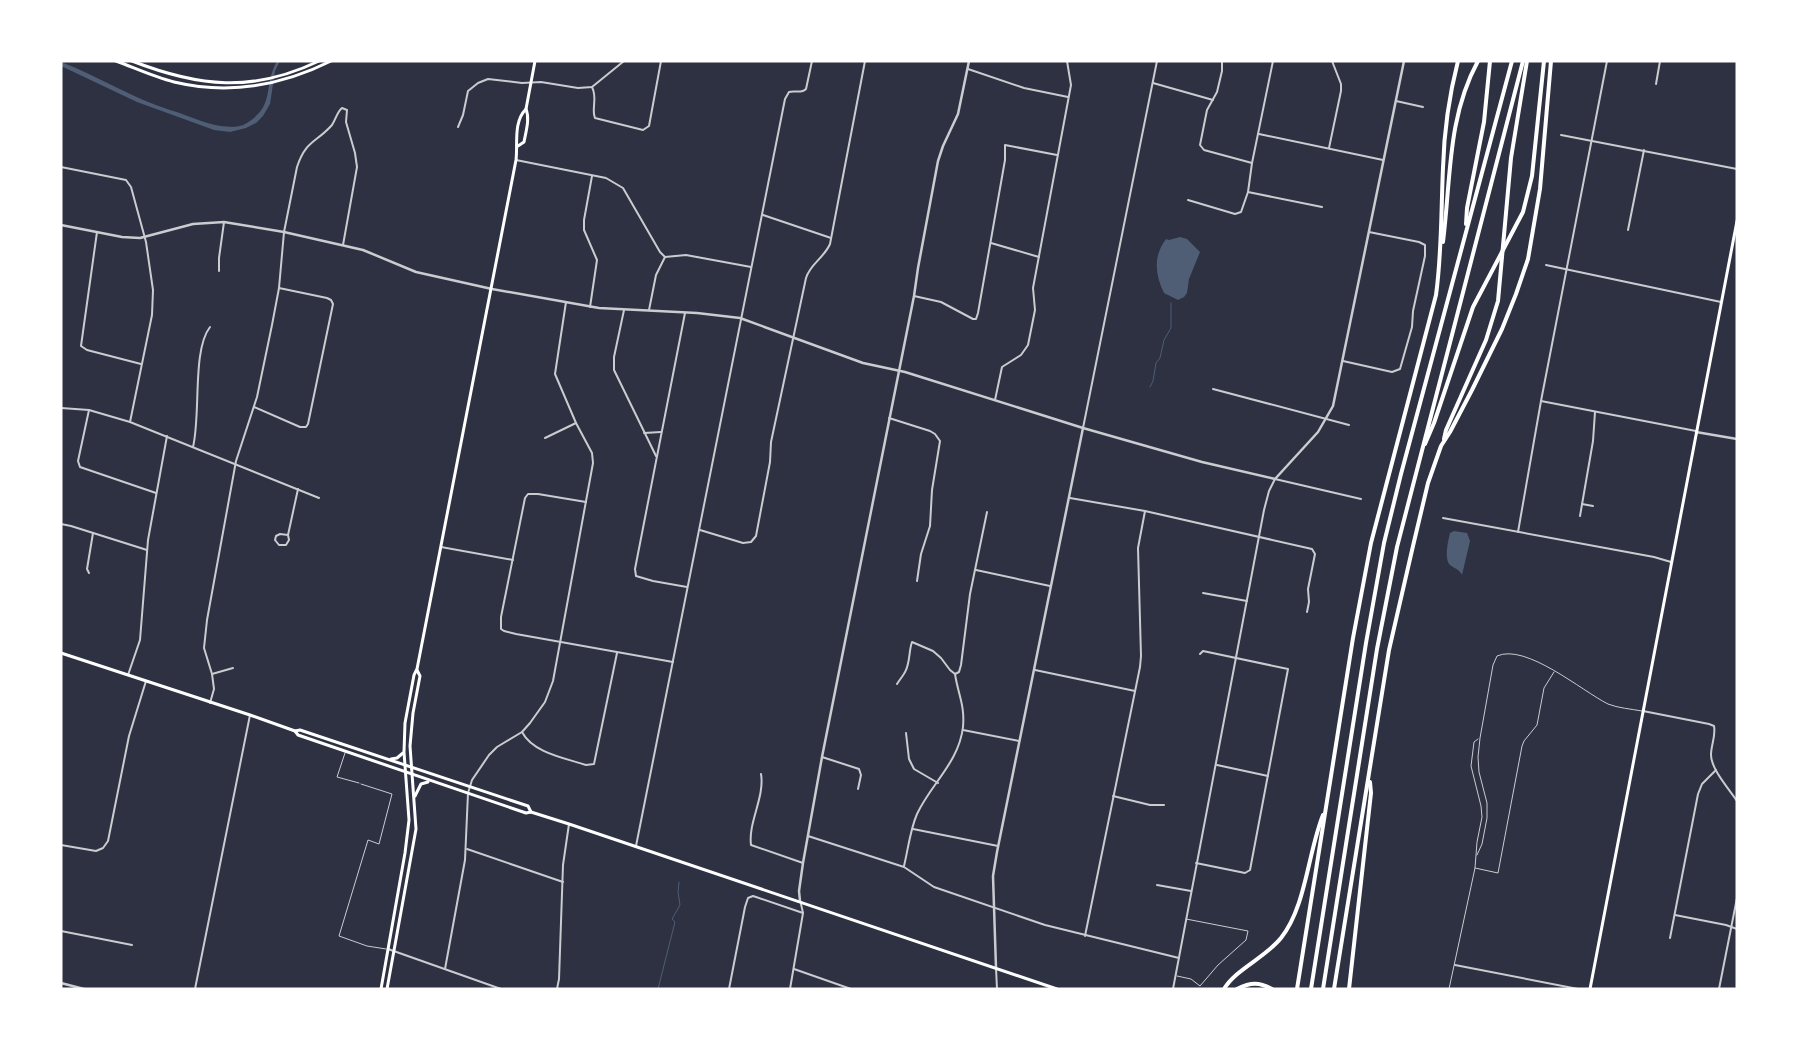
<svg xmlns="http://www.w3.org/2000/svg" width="1798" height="1050" font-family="'Roboto Condensed',sans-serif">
  <rect width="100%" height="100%" fill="#2d3142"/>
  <g fill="#4f5d75">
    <path d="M277,61H280L275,71L270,104L263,116L256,123L246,128L230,132L214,130L137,102L61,66V62C98,76 132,98 170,110C194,117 219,132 244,125H243C277,107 262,88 277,61Z"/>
    <path d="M1180,237L1187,239L1200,252L1189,279L1187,293L1184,297L1178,300L1164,293C1155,275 1153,256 1166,239L1169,240Z"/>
    <path d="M1454,531L1467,533L1470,541L1462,575C1459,569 1455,569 1450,565C1444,559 1448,541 1450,533Z"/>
  </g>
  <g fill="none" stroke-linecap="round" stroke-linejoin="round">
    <g stroke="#4f5d75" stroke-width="1">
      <path d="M1150,387L1153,381L1156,363L1160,358L1164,340L1171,328V303"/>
      <path d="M658,989L675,922L672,919L680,905L678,892L679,882"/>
    </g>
    <g stroke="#caccd0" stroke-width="1">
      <path d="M345,753L337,777L359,783"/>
      <path d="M361,784L392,794L379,844L368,840L339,936L367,946L386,949"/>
      <path d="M1477,855L1482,844L1487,818V803L1479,772L1478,757L1480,738L1493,665L1497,656C1526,643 1582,691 1608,704C1618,708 1631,709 1642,711"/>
      <path d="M1475,868L1498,873L1522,746L1524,741L1537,725L1544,688L1554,672"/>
      <path d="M1177,976L1191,979L1200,986L1218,965L1246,940L1248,931L1186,919"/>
      <path d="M1449,989L1475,868L1477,842L1482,817L1481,806L1471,766L1474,742L1478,739"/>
    </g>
    <g stroke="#caccd0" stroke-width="2">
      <path d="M1222,61V71L1217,92L1207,110L1200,145L1204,150L1252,163"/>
      <path d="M968,69L1024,88L1068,97"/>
      <path d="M1153,83L1213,100"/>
      <path d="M1656,84L1660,61"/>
      <path d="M592,87C598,99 591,108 595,118L643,130L649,126L661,61"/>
      <path d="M1396,101L1423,107"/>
      <path d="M458,127L463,115L468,91L478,83L488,79L522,83L541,82L578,88L592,87L624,61"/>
      <path d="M1259,134L1383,160"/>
      <path d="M1561,135L1737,169"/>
      <path d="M1329,148L1341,91V84L1332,61"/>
      <path d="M516,160L606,178L623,188L660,252L665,257"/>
      <path d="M61,167L126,180L131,187L146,242L153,290L152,315L130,422"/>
      <path d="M1248,192L1322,207"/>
      <path d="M1188,200L1235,214L1241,212L1248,192L1252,163L1273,61"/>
      <path d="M763,215L831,238"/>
      <path d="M1628,230L1644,150"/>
      <path d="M97,232L81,346L87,350L141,364"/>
      <path d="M991,243L1039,257"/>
      <path d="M665,257L686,255L751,267"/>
      <path d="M1546,265L1721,302"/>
      <path d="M219,271V258L224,222"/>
      <path d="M914,296L941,302L973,319H976L978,313L1005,160V145L1057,155"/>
      <path d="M590,307L597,260L584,230V220L592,176"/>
      <path d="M624,310L614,357V370L656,456"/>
      <path d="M649,310L656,275L665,257"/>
      <path d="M685,313L635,569L636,576L653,581L687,587"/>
      <path d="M1343,361L1392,372L1400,369L1412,327L1413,311L1425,256V245L1419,242L1369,232"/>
      <path d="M1213,389L1349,425"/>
      <path d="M995,400L1002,367L1021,355L1028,345L1035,310L1033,288L1071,85L1067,61"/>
      <path d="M1541,401L1696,431"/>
      <path d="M254,407L300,427H306L308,424L333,304L331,300L327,298L279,288"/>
      <path d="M61,408L89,410L130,422L319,498"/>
      <path d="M89,410L78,461L80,467L156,493"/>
      <path d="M889,418L930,431L935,434L940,441L932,490L930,526L921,554L917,581"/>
      <path d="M1083,428L1157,61"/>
      <path d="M644,433L661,432"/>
      <path d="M545,438L576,423"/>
      <path d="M193,447C201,415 192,350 210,327"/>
      <path d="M1070,498L1145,511L1312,549L1315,554L1308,589L1309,602L1307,612"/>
      <path d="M586,502L538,494H528L525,498L501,617V629L504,631L516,634L673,662"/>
      <path d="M1582,504L1593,506"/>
      <path d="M1580,516L1593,441L1595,412"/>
      <path d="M1443,518L1654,557L1671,562"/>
      <path d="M61,524L71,526L147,550"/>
      <path d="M700,530L743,543L751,542L756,536L770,462L771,442L806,278C810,264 824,258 830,244L865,61"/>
      <path d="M1518,532L1541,401L1607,61"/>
      <path d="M288,535L289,540L286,545H279L275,540L276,536L280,534L288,535L298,489"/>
      <path d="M441,547L513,560"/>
      <path d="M976,570L1050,586"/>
      <path d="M89,573L87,569L93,533"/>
      <path d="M1203,593L1247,601"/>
      <path d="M1035,670L1135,691"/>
      <path d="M212,674L233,668"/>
      <path d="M955,674L959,672L961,665L970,594L987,512"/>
      <path d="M128,675L140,640L148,540L167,436"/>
      <path d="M897,684C900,679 904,675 906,670C910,661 909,650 912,642L933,651L941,658L950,670L955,674C958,694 965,705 963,727C959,762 931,784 917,814C910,830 908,850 904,866"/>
      <path d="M210,703L214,689L212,674L204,648L207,620L236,461L257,397L272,325L279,288L284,232L297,167C306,140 316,143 332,125C336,119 337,112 342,108L347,110L346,122L355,153L357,167L343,245"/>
      <path d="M1643,711L1709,724L1714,726C1716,736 1711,745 1711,755C1711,769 1729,789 1737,801"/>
      <path d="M963,730L1019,741"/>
      <path d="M522,732C533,753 565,758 586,765L594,764L617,653"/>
      <path d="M906,733L909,759L914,769L938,783"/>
      <path d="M822,757L859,769L861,775L858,789"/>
      <path d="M1217,765L1268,776"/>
      <path d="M761,774C765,797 748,822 751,845L803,863"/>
      <path d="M1113,796L1150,805H1164"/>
      <path d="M913,829L998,846"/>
      <path d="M808,836L904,867L934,887L1045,925L1179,958"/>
      <path d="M61,845L96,851L103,848L108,841L129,736L146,681"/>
      <path d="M636,846L785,99L789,92C795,90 801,94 806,89L812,61"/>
      <path d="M467,849L563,882"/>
      <path d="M1196,863L1245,873L1250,870L1288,669L1203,651L1200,654"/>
      <path d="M1157,885L1191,891"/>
      <path d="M1675,915L1726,925L1737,929"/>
      <path d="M61,931L132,945"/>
      <path d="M1085,936L1140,667L1141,656L1138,548L1145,511"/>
      <path d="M1670,938L1698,794L1702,784L1716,770"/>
      <path d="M388,949L501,989"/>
      <path d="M1455,965L1578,989"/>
      <path d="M996,968L997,989"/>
      <path d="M445,969L465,860L468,793L472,780L489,755L497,747L522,732L530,723L545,702L553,681L593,463L592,453L576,423L555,374L566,302"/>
      <path d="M794,969L851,989"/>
      <path d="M195,989L250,715"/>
      <path d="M557,989L559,979L563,865L569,824"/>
      <path d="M729,989L745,907L748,898L753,896L756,897L803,913"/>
      <path d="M790,989L803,913L801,904"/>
      <path d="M1173,989L1264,510L1269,491L1275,479L1361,499"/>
      <path d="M1719,989L1737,898"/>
    </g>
    <g stroke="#caccd0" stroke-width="2.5">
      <path d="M61,225L122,237L140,238L193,224L224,222L284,232L363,250L416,272L492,289L599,308L697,313L740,318L863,363L905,372L1083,428L1202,462L1275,479L1318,432L1333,406L1404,61"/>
      <path d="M1696,432L1737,439"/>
      <path d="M800,901L799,891L803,863L822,757L914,296L918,268L938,161L943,146L958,114L969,61"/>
      <path d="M996,968L993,876L997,852L1083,428"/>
      <path d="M61,983L84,989"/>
    </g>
    <g stroke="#fff" stroke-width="3">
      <path d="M518,146L524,142C526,131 530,119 526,109L535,61"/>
      <path d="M61,653L250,715L295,731L300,730L528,806L531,812"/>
      <path d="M295,731L298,735L526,813L531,812L569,824L1057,989"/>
      <path d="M391,759L397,758L403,753"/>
      <path d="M415,796L421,784L428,782"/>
      <path d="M381,989L405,853L409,820L404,752L405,723L414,675L417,669L516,160C518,144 513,122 526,109"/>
      <path d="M387,989L416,829L410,746L413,713L420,676L417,670"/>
      <path d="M1590,989L1737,221"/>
    </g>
    <g stroke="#fff" stroke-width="3">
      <path d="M116,61C135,68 154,77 174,82C229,95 281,86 331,61"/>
      <path d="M132,61C199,87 252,93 319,61"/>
    </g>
    <g stroke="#fff" stroke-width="4">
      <path d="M1466,224L1467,208L1484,122L1490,61"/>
      <path d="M1443,242C1451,179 1447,118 1478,61"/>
      <path d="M1444,439L1446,430L1486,340L1498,301L1511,158L1527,61"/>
      <path d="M1425,444L1434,423L1473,307L1523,212L1532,176L1544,61"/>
      <path d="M1224,989C1236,969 1265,958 1281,938C1306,907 1308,852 1323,815"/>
      <path d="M1237,989C1251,982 1259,982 1272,989"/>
      <path d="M1297,989L1353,638L1371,543L1436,295C1442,252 1441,210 1443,168C1444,132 1449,96 1458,61"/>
      <path d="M1311,989L1366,643L1384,543L1401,474L1512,61"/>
      <path d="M1323,989L1377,649L1397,547L1523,61"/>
      <path d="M1334,989L1389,650L1413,546L1428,483L1441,446L1450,432L1472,390L1502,329L1516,294L1528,259L1540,189L1551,61"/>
      <path d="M1349,989L1371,793L1370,782"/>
    </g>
  </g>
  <rect width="1798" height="1050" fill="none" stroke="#ffffff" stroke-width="125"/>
</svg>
